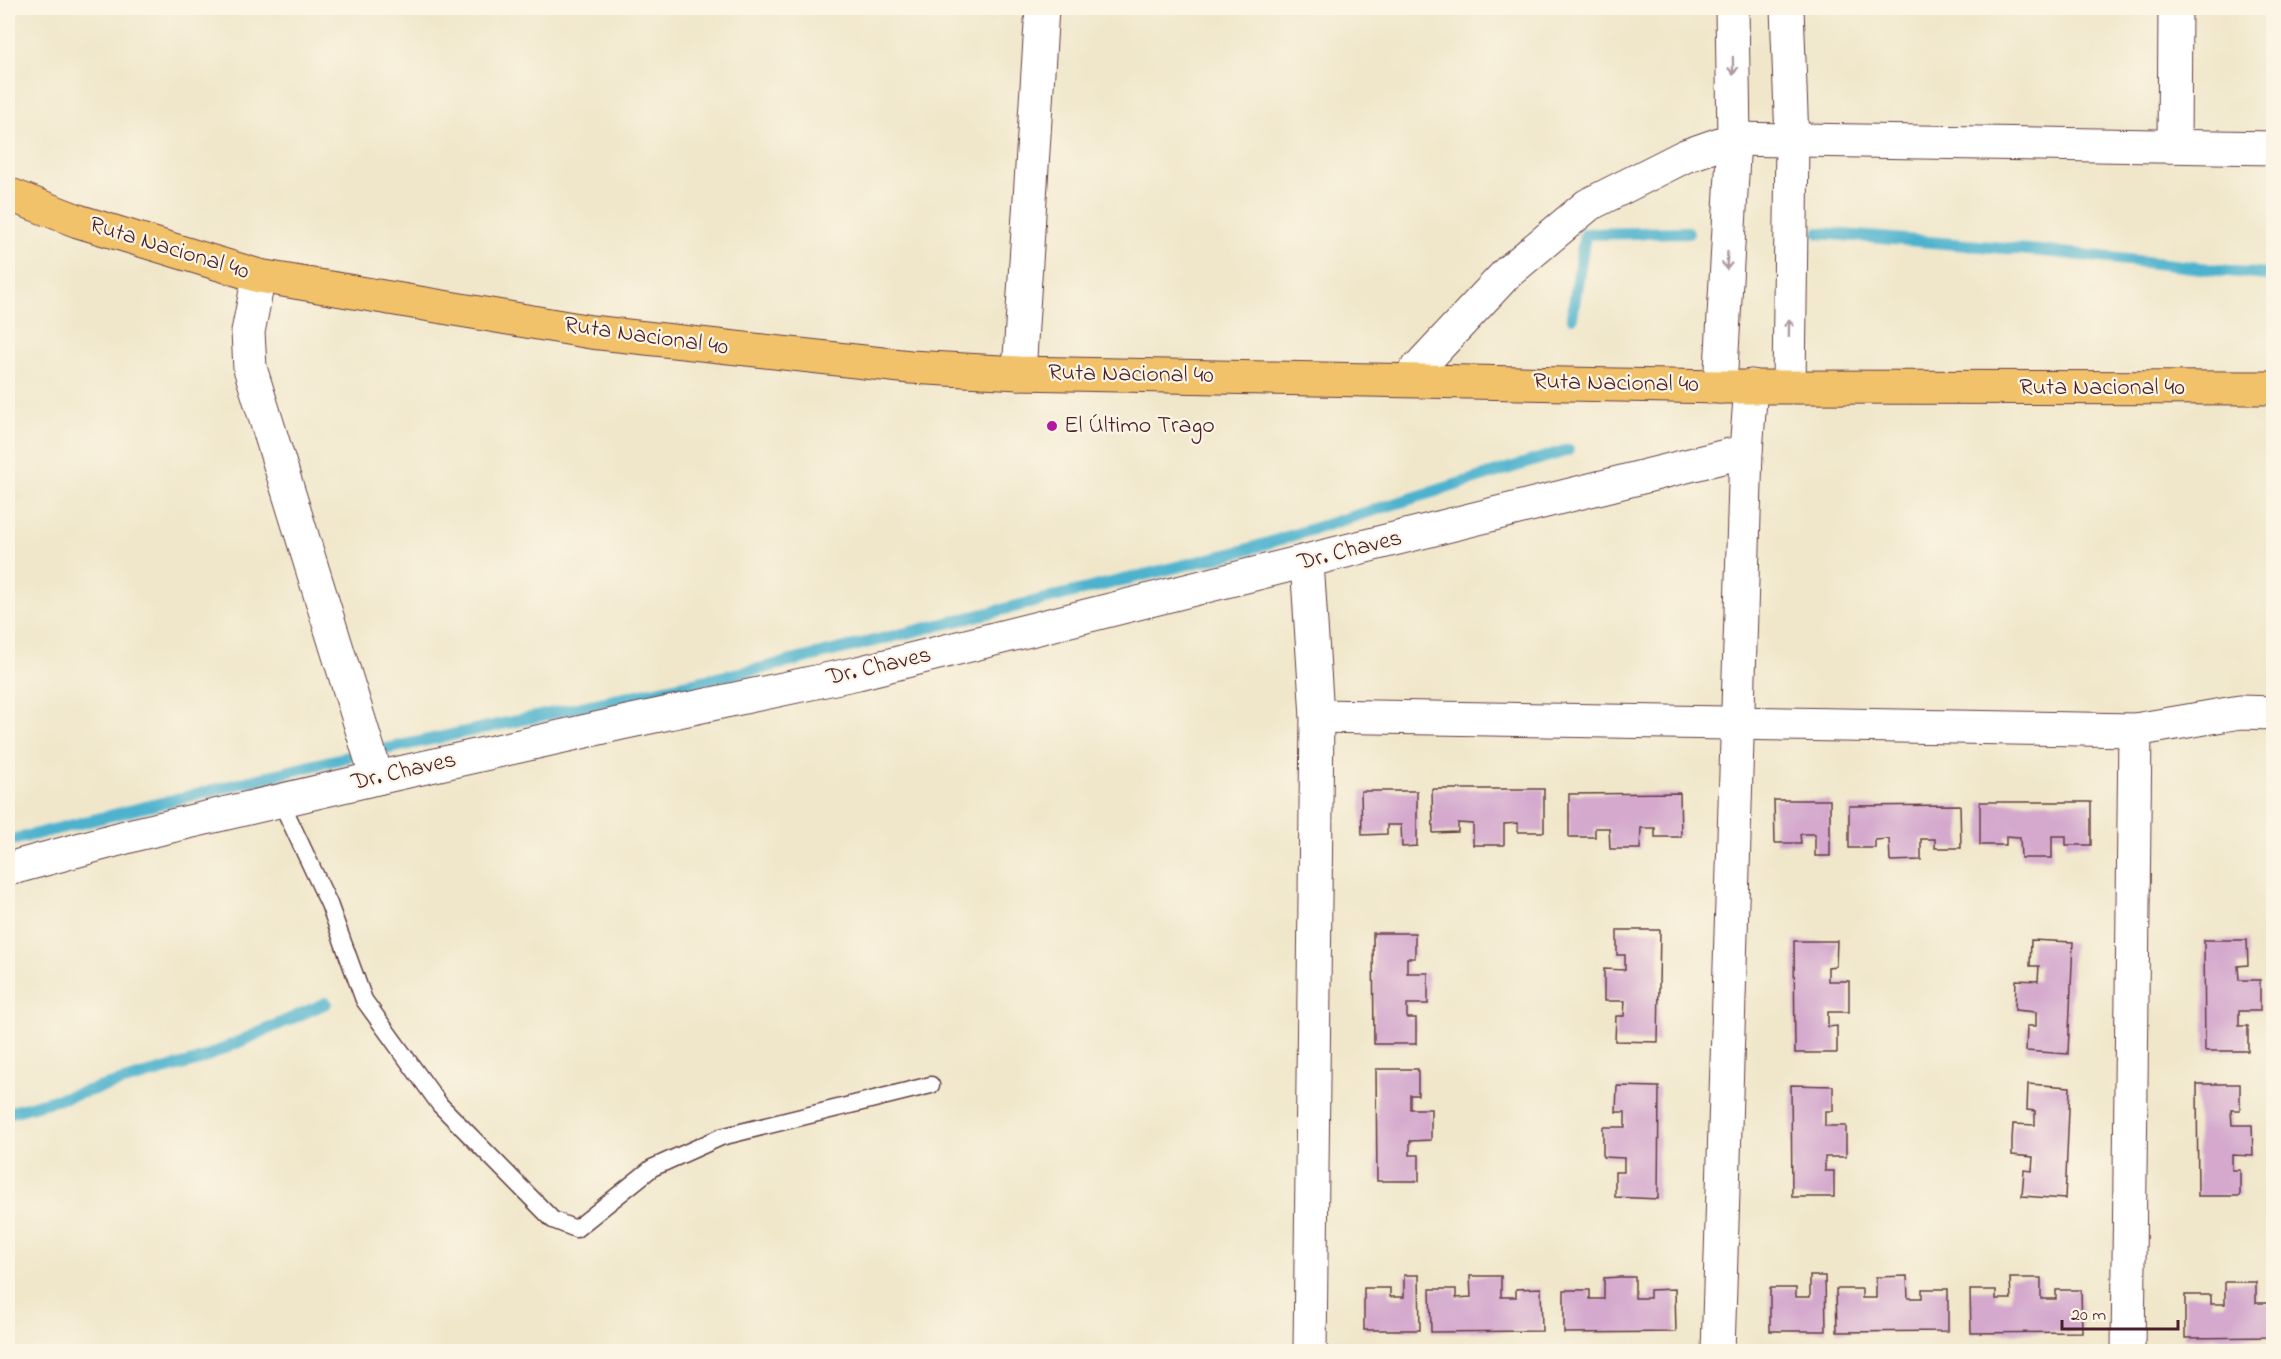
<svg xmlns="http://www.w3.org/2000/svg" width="2281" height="1359" font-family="'Indie Flower',sans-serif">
  <rect width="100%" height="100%" fill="#fcf5e5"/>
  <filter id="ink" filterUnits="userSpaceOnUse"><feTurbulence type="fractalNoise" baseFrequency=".0167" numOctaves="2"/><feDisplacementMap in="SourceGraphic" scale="12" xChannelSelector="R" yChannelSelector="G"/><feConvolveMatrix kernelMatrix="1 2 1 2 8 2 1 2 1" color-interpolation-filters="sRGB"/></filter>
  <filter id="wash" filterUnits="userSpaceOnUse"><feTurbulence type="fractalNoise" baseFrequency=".008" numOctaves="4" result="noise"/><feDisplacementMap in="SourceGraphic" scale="24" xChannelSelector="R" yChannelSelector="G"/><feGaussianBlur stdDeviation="1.35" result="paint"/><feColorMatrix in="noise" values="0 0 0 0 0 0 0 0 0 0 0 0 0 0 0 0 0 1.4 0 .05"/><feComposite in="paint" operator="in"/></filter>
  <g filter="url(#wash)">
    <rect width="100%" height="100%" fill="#f0e7cb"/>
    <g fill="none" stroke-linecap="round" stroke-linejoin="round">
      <g stroke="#4eb2cd" stroke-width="12">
        <path d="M1819,233L2054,252L2274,276"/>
        <path d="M1572,317L1585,234L1688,232"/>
        <path d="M386,749L763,668L1242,551L1568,450"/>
        <path d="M8,841L347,757"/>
        <path d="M8,1113L196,1061L326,1003"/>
      </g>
    </g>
    <g id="blocks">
      <g fill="#d4a9cd">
        <path d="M1432,789H1544V832H1518V823L1504,824V845H1473V824L1458,823V832L1433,833Z"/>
        <path d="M1361,791H1417V846L1402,847L1401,825H1387V834L1362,835Z"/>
        <path d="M1680,793L1681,837H1655V828H1641L1640,849H1610L1609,828H1595V837H1569V794Z"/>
        <path d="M1774,800H1830V856H1815V834H1800L1801,843H1775Z"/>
        <path d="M1980,802H2091V845H2066V836H2052V858H2021L2020,837L2006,836V845H1980Z"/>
        <path d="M1960,805L1961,848H1935V839H1921V860L1890,861L1889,839L1875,840V848H1849V806Z"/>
        <path d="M1617,930H1660L1658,1042L1615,1041L1616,1016H1624L1625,1001H1604V969L1625,970V955H1617Z"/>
        <path d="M1373,933H1415V958H1407V973H1428V1004H1407V1018H1416V1044H1374Z"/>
        <path d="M2031,940L2073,942L2068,1054L2026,1051L2027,1026H2036V1012L2015,1010L2016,980L2038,981L2039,966H2030Z"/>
        <path d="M2204,940H2247L2248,965L2238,966L2239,980H2260V1011H2239V1026H2248V1051H2205Z"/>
        <path d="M1794,941H1837L1836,966L1828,967V981H1849V1012H1828V1027L1837,1026V1053H1795Z"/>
        <path d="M1376,1069H1418V1095H1410V1109H1431V1140L1410,1141V1155H1419V1181H1377Z"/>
        <path d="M2028,1084L2070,1087L2065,1199L2022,1196L2024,1170L2032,1171L2033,1157L2012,1155V1140L2013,1124L2035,1125V1111L2027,1110Z"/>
        <path d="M2197,1084H2240V1110H2231L2232,1125H2252L2253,1156L2232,1155V1170H2240V1196H2198Z"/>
        <path d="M1791,1085L1833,1086V1111H1825V1126H1846V1157H1825V1171H1834V1197H1792Z"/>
        <path d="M1617,1086L1659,1087L1658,1199L1615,1197V1172H1624V1158L1603,1157V1127H1625V1112H1616Z"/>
        <path d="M1404,1275H1419L1420,1330H1364V1288H1390V1297H1404Z"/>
        <path d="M1470,1276H1501V1297H1516V1289L1541,1288L1542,1331L1431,1332L1430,1289H1456V1298L1471,1297Z"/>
        <path d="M1810,1276H1825L1826,1331H1770V1288H1796V1297H1810Z"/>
        <path d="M1907,1276L1908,1298H1922V1289H1948V1331L1837,1332L1836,1289H1862V1298H1876V1277Z"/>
        <path d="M1619,1277H1635V1298H1650V1290L1675,1289L1676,1332L1564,1333V1290H1590V1299H1604V1278Z"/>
        <path d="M2010,1278H2041V1299H2056V1290H2081L2082,1332L1971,1333L1970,1290H1996V1299H2011Z"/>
        <path d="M2225,1282H2256V1303H2271V1294H2274V1337L2185,1338V1295H2211V1304H2225Z"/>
      </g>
    </g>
  </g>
  <g filter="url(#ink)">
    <use href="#blocks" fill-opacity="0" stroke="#633d43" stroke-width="1.5"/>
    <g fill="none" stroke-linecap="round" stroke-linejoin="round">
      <defs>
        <path id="service" d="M281,802L329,904L364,1000L440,1105L553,1220L576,1229L652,1168L721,1137L931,1085"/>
        <g id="minor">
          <path d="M1787,8L1792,140L1789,386"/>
          <path d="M2174,146L2175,8"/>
          <path d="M259,276L248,332L250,368L377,778"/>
          <path d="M1019,373L1042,8"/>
          <path d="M1407,380L1507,273L1588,205L1685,156L1734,139L2274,148"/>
          <path d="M1720,387L1734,139L1732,8"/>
          <path d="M1307,562L1317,716L1310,1352"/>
          <path d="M1317,716L2135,730L2240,712L2274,713"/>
          <path d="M8,869L137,834L377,778L622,723L858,673L1746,451"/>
          <path d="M1718,1352L1746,451L1751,386"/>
          <path d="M2128,1352L2135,730"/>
        </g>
        <path id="primary" d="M8,194L78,221L259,276L591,332L910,367L1019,373L1720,387L2274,388"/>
      </defs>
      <use href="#service" stroke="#633d43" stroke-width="19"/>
      <use href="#minor" stroke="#633d43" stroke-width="35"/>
      <use href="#primary" stroke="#633d43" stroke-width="35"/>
      <use href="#service" stroke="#fff" stroke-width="16"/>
      <use href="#minor" stroke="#fff" stroke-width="33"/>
      <use href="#primary" stroke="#f2c26a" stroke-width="33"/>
    </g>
    <defs><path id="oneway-shaft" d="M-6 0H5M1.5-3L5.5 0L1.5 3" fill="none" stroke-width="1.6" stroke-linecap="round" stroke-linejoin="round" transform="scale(1.5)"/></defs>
    <g stroke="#ae9aa0">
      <use href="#oneway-shaft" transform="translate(1733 66) rotate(89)"/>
      <use href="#oneway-shaft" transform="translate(1727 261) rotate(93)"/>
      <use href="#oneway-shaft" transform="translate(1789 328) rotate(-89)"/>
    </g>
  </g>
  <circle fill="#b5179e" stroke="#fcf5e5" stroke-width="2" cx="1052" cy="426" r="6"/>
  <g text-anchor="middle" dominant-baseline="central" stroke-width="4.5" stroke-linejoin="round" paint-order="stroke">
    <g font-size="24" fill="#4a1f2b" stroke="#fcf5e5">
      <text transform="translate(169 249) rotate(17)">Ruta Nacional 40</text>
      <text transform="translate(646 337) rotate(8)">Ruta Nacional 40</text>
      <text transform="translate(1131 375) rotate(1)">Ruta Nacional 40</text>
      <text transform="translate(1616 384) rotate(1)">Ruta Nacional 40</text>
      <text x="2102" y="388">Ruta Nacional 40</text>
      <text transform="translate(1350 551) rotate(-14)">Dr. Chaves</text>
      <text transform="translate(879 667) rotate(-13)">Dr. Chaves</text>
      <text transform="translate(404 772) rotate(-13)">Dr. Chaves</text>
    </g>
    <g font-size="24" fill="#4a1f2b" stroke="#fcf5e5" text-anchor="start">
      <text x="1064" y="426">El Último Trago</text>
    </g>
  </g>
  <rect width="2281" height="1359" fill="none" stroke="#fcf5e5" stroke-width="30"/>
  <path d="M2062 1320v9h116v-9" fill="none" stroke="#4a1f2b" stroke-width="3"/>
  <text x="2071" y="1320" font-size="18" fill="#4a1f2b" stroke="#fcf5e5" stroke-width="4.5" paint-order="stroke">20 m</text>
</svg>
